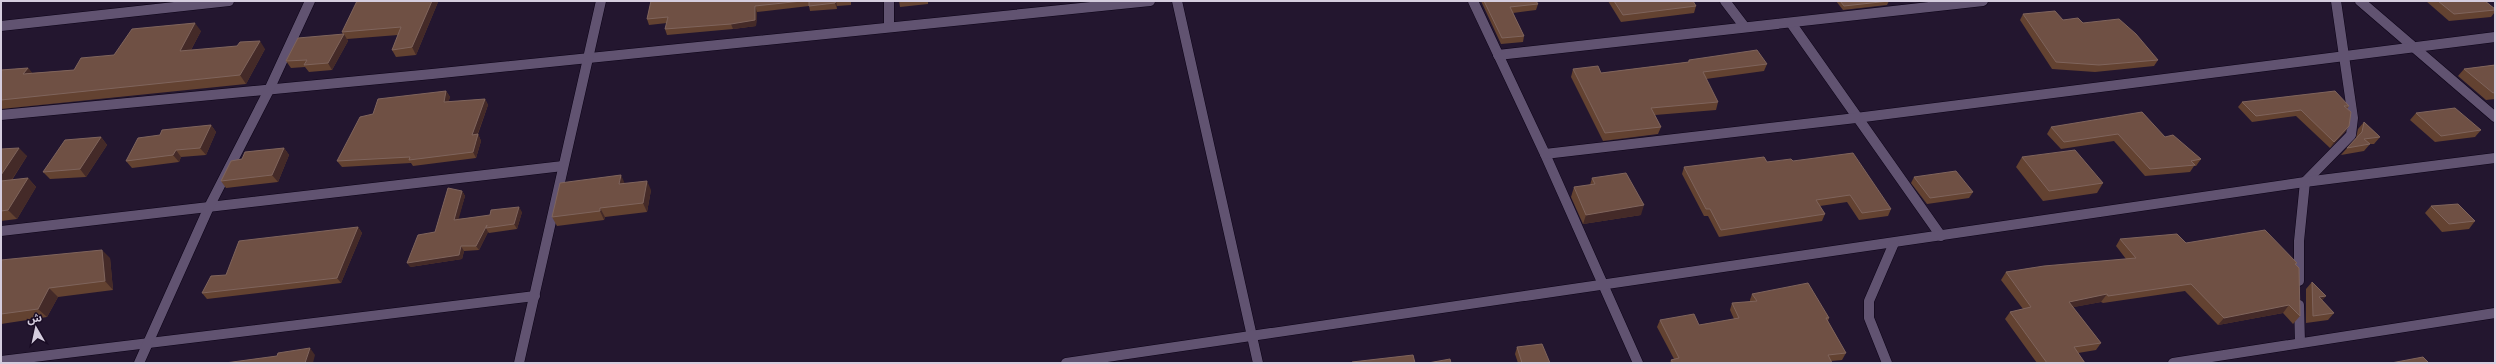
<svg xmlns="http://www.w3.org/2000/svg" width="2496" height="364" font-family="Commissioner,'Noto Sans Arabic',sans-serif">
  <rect width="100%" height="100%" fill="#23162f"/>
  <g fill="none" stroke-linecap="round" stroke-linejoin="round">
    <defs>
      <g id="minor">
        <path d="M889,1V27"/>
        <path d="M1177,1L1258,363"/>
        <path d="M1473,1L1545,154L1638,363"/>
        <path d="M1725,1L1744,26"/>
        <path d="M2360,1L2495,117"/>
        <path d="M1791,23L1941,236"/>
        <path d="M1,26L229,1"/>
        <path d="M1498,55L1983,1"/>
        <path d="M1,115L432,74L1150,1"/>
        <path d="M1545,154L1856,118L2495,37"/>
        <path d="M1,231L563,166"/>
        <path d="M2299,281V241L2305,182L2351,135L2353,118L2336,1"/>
        <path d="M2299,305L2300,343"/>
        <path d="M1,361L535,296"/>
        <path d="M139,363L209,207L268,92L310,1"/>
        <path d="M519,363L601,1"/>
        <path d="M1066,363L2305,182L2495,158"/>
        <path d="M1887,363L1869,318V301L1894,243"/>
        <path d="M2173,363L2495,313"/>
      </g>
    </defs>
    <use href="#minor" stroke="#0c0317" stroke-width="11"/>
    <use href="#minor" stroke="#615371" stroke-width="10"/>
  </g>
  <g fill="#634231">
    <path d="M651,1H851V5L837,6V9L810,11L809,6L757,12L756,26L733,29L667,35L665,29L667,23L649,25L647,19Z"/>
    <path d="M899,1H928V4L900,7Z"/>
    <path d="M1481,1H1536L1538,4L1536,10L1513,13L1524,36L1523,42L1501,44Z"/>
    <path d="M1608,1H1693L1696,6L1694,13L1621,22Z"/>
    <path d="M1836,1H1889L1887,5L1843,10Z"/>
    <path d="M2426,1H2485L2495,9V12L2491,17L2449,21Z"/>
    <path d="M438,2L416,55L396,57L392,50L398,35L347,39L348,41L332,70L309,72L305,67L291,68L286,61L343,35L342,32Z"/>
    <path d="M2023,14L2083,23L2158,60L2154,66L2095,72L2052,69L2020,20Z"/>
    <path d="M201,31L191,50L265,49L246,84L1,109V70L28,68L32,73L74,70L114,55Z"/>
    <path d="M1689,60L1767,64L1764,71L1706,79L1718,102L1716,110L1655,115L1661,127L1658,134L1603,141L1571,77L1573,69L1601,73L1688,62Z"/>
    <path d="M2495,65V99L2486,100L2458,76L2464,69Z"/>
    <path d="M446,91L450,97L448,102L485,99L488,105L478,134L481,141L476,158L413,166L411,163L342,167L337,161L373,114Z"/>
    <path d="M2242,102L2349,106L2347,109L2349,126L2345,132L2330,148L2296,116L2252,122L2238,107Z"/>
    <path d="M2416,113L2481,130L2475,137L2435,142L2410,120Z"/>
    <path d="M2364,122L2380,137L2374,144H2370L2364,151L2341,155L2347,148L2356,138L2358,129Z"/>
    <path d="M211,125L216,132L206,155L181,157L179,162L132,168L126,161L160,135Z"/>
    <path d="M2051,127L2165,137L2201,159L2196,166H2194L2190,172L2145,176L2114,141L2061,149L2047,134Z"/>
    <path d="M101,137L107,145L86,177L50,179L43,172Z"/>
    <path d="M284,148L289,155L278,182L226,188L221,181L242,159Z"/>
    <path d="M1,149L27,156L12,180L28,178L36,187L17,219L1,221Z"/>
    <path d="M2022,157L2103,183L2097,193L2043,201L2016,167Z"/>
    <path d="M1793,161L1891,209L1888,216L1859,220L1847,202L1820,206L1825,214L1822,221L1719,237L1708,216H1704L1682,174L1684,167Z"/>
    <path d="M1914,177L1973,192L1969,198L1927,204L1911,183Z"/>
    <path d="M1592,178L1641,215L1583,224L1571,197L1574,187L1590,185Z"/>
    <path d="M624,183L651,190L647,212L605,217L604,220L557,226L552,217Z"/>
    <path d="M462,191L465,196L458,219L522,212L517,229L489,233L488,232L479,250L464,251L462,259L410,267L435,232Z"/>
    <path d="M2431,206L2475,221L2469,229L2442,232L2425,213Z"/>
    <path d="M358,227L362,233L341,283L207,299L202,293L226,275Z"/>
    <path d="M2120,239L2186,243L2296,265L2300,316L2293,324L2283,313L2218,325L2185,291L2103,303L2101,302L2073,307L2101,343L2096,350L2078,353L2085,363H2037L2005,319L2010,312L2023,309L2001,280L2006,272L2126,259L2116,246Z"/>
    <path d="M110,258L113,290L58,297L47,317L1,324V260Z"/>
    <path d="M2312,282L2326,296L2322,300L2334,313L2328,320L2306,323V289Z"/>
    <path d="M1752,294L1829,318L1828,321L1846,353L1842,360L1831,361L1832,363H1670L1671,360L1674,359L1657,327L1660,320L1699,325L1734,319L1730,310L1732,303L1750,302V300Z"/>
    <path d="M1517,347L1550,363H1518L1515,354Z"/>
  </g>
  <g fill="#442a28">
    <path d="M432,1L438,2L416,55L412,47Z"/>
    <path d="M836,1L837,6V9L835,3Z"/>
    <path d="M755,6L757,12L756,26L733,29L731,24Z"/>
    <path d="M195,23L201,31L186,59L180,51Z"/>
    <path d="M344,34L348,41L332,70L328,63Z"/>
    <path d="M260,41L265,49L246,84L240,75Z"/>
    <path d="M28,68L35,76L23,74Z"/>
    <path d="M446,91L450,97L447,108L444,102Z"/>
    <path d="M485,99L488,105L475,141L472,135Z"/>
    <path d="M211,125L216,132L206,155L200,148Z"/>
    <path d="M2349,126L2345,132L2330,148L2334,142Z"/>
    <path d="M478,134L481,141L476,158L473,152Z"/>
    <path d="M101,137L107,145L86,177L80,169Z"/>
    <path d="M19,148L27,156L5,190L1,187V175Z"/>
    <path d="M284,148L289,155L278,182L272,175Z"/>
    <path d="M176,150L181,157L179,162L173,155Z"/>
    <path d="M621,175L625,184H619Z"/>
    <path d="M28,178L36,187L17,219L8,210Z"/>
    <path d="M647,181L651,190L647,212L643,203Z"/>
    <path d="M462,191L465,196L457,225L454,220Z"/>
    <path d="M1644,205L1641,215L1583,224L1586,215Z"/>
    <path d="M519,207L522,212L517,229L514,224Z"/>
    <path d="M600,208L605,217L604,220L600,211Z"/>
    <path d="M487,225L486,228L488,232L479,250L476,246Z"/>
    <path d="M358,227L362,233L341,283L337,278Z"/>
    <path d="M461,246L464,251L462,259L410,267L407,263Z"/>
    <path d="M102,250L110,258L113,290L105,281Z"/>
    <path d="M49,288L58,297L47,317L38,309Z"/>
    <path d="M2107,294L2101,302L2064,309L2069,302Z"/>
    <path d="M2326,296L2320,303L2319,297Z"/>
    <path d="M2289,305L2283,313L2218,325L2224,318Z"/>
    <path d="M310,348L315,355L313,363H305Z"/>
  </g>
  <g fill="#6f5044" stroke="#7f645c">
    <path d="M357,1H432L412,47L392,50L401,27L342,32Z"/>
    <path d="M651,1H802L755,6V20L731,24L665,29L668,17L647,19Z"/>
    <path d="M809,1H836L835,3L809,6Z"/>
    <path d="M1484,1H1536L1538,4L1510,7L1524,36L1502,38Z"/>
    <path d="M1614,1H1693L1696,6L1623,15Z"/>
    <path d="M1840,1H1889L1844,6Z"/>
    <path d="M2438,1H2485L2495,9V10L2454,14Z"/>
    <path d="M2055,11L2063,20L2078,18L2083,23L2119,19L2136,34L2158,60L2099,65L2056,62L2023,14Z"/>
    <path d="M195,23L180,51L237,46L240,42L260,41L240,75L1,100V70L28,68L23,74L74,70L81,58L114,55L132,29Z"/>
    <path d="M344,34L328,63L304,65L307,60L286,61L298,38Z"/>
    <path d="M1757,50L1767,64L1703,72L1718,102L1651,108L1661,127L1605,133L1573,69L1598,66L1601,73L1689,62V60Z"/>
    <path d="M2495,65V92L2493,93L2464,69Z"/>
    <path d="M446,91L444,102L485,99L472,135L478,134L473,152L409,160L410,157L337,161L360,117L373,114L378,99Z"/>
    <path d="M2335,91L2349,106H2344L2351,112L2349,126L2334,142L2301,110L2256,116L2242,102Z"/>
    <path d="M2455,108L2481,130L2441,136L2416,113Z"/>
    <path d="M2142,112L2165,137L2173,135L2201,159L2191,161L2195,165L2150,169L2118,134L2064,142L2051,127Z"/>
    <path d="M2364,122L2380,137L2364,139L2370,144L2347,148L2362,132Z"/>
    <path d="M211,125L200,148L176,150L173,155L126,161L138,138L160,135L162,130Z"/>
    <path d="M101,137L80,169L43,172L65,140Z"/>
    <path d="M19,148L1,175V149Z"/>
    <path d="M284,148L272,175L221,181L231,161L242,159L245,152Z"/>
    <path d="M2075,150L2103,183L2049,191L2022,157Z"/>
    <path d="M1853,153L1891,209L1862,213L1850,195L1816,200L1825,214L1721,230L1710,209H1706L1684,167L1764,157L1767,162L1791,159L1793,161Z"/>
    <path d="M1956,171L1973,192L1930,198L1914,177Z"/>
    <path d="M1626,173L1644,205L1586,215L1574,187L1595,184L1592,178Z"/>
    <path d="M621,175L619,184L647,181L643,203L600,208V211L552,217L560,183Z"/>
    <path d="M28,178L8,210L1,211V181Z"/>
    <path d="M448,188L462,191L454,220L490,215L491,210L519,207L514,224L486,228L487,225L476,246H461L459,255L407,263L418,235L435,232Z"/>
    <path d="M2458,204L2475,221L2449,224L2431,206Z"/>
    <path d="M358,227L337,278L202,293L211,276L226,275L239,241Z"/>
    <path d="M2265,230L2297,263L2295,264L2299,268L2300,316L2289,305L2224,318L2191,284L2108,296L2107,294L2069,302L2101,343L2074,347L2085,363H2047L2010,312L2031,307L2006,272L2044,266L2136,258L2120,239L2177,234L2186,243Z"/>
    <path d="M102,250L105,281L49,288L38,309L1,314V260Z"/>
    <path d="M2312,282L2326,296L2319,297L2334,313L2313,316Z"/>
    <path d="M1808,283L1829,318H1826L1846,353L1828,355L1832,363H1673L1671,360L1679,358L1660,320L1694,314L1699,325L1739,318L1732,303L1757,301L1752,294Z"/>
    <path d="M1542,344L1550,363H1522L1517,347Z"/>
    <path d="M310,348L305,363H225L277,356L278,353Z"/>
    <path d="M1413,355L1415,363H1353L1352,362Z"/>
    <path d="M2423,357L2429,363H2391Z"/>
    <path d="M1450,359L1451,363H1428Z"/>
  </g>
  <rect width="2496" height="364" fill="none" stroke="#d5cdde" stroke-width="4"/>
  <g transform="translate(36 328) rotate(351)" stroke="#1a0d25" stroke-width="3" paint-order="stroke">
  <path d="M0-3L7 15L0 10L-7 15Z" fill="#d5cdde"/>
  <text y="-6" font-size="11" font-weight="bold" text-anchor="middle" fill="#d5cdde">ش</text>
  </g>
</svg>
